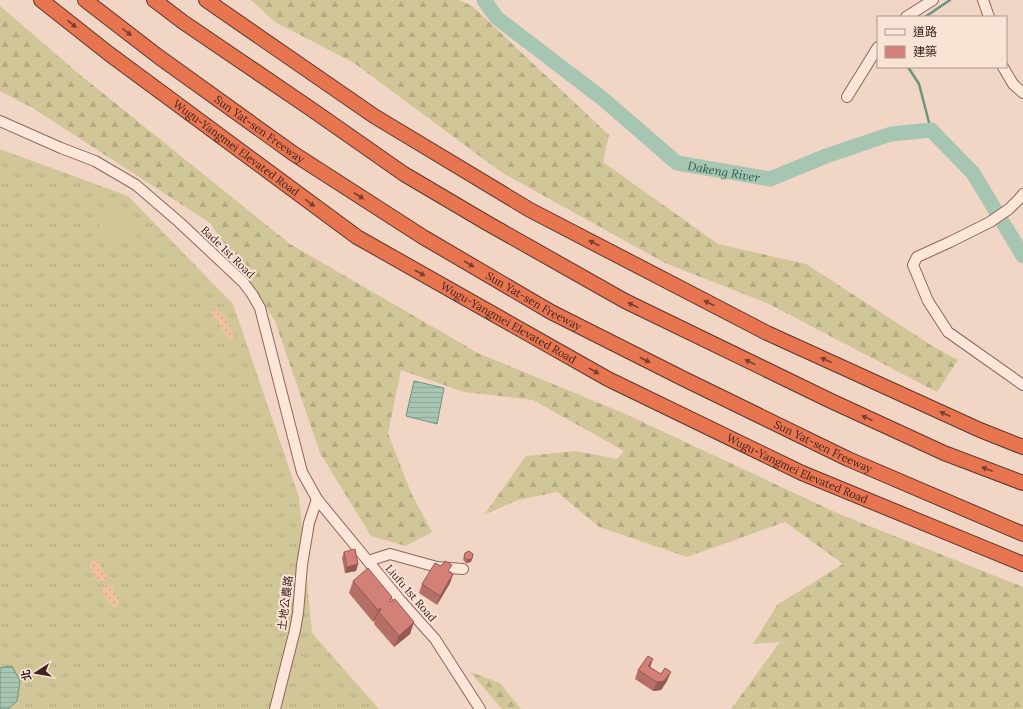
<svg xmlns="http://www.w3.org/2000/svg" width="1023" height="709" font-family="Lora,'Noto Sans TC',serif">
  <defs>
    <pattern id="grass-tufts" width="24" height="20" patternUnits="userSpaceOnUse"><rect width="24" height="20" fill="#d1c698"/><path d="M3 7l-1-3M5 7V3M7 7l1-3M15 17l-1-3M17 17v-4M19 17l1-3" fill="none" stroke="#b4aa83"/></pattern>
    <pattern id="forest-firs" width="22" height="20" patternUnits="userSpaceOnUse"><rect width="22" height="20" fill="#d1c698"/><path d="M5 1l3.5 6h-7zM16 11l3.5 6h-7z" fill="#b4aa83"/></pattern>
    <pattern id="sand-dots" width="8" height="8" patternUnits="userSpaceOnUse"><rect width="8" height="8" fill="#efc1a0"/><path d="M2 2h.1M6 6h.1" fill="none" stroke="#cea689" stroke-width="1.8" stroke-linecap="round"/></pattern>
    <pattern id="water-rules" width="6" height="5" patternUnits="userSpaceOnUse"><rect width="6" height="5" fill="#a7c5b3"/><path d="M0 2.5h6" fill="none" stroke="#91a99a"/></pattern>
  </defs>
  <rect width="100%" height="100%" fill="#f2d6c5"/>
  <path fill="url(#grass-tufts)" d="M0,149L128,196L233,304L299,497L312,633L379,709H0Z"/>
  <g fill="url(#forest-firs)">
    <path d="M251,0H389L392,1L394,0H459L472,6L609,135L603,162L718,244L806,264L934,347L958,360L937,392L769,304L665,263L501,172L354,63L275,22Z"/>
    <path d="M0,6L79,74L290,244L478,353L621,412L837,513L1023,587V709H731L780,642L753,644L777,605L843,564L785,522L687,557L599,527L557,492L518,500L484,515L526,456L576,451L617,459L624,451L533,400L464,392L401,370L388,433L411,493L432,532L406,546L371,536L320,453L275,321L210,223L31,107L0,91Z"/>
    <path d="M470,672L500,683L521,709H502Z"/>
  </g>
  <g fill="url(#sand-dots)">
    <path d="M214,308L225,316L232,331L234,338L231,340L225,335L217,320L210,311Z"/>
    <path d="M98,560L101,565L102,571L108,575L107,578L102,582L97,581L90,567L91,562Z"/>
    <path d="M110,584L113,588L114,593L120,599L117,606L113,607L108,602L102,591L104,585Z"/>
  </g>
  <path fill="#d1c698" d="M123,213L134,220L140,230L135,239L123,244L107,241L100,235L99,226L108,215Z"/>
  <g fill="url(#water-rules)" stroke="#6d947e">
    <path d="M414,381L444,388L437,424L406,416Z"/>
    <path d="M12,666L20,681L17,701L8,709H0V668Z"/>
  </g>
  <g fill="none" stroke-linecap="round" stroke-linejoin="round">
    <g stroke="#6d947e" stroke-width="2.5">
      <path d="M925,17L950,0"/>
      <path d="M908,67L919,84L931,130"/>
    </g>
    <path stroke="#a7c5b3" stroke-width="15" id="s1" d="M484,0L497,18L603,99L677,163L770,179L826,156L891,134L931,130L973,173L1023,256"/>
    <defs>
      <g id="minor">
        <path d="M983,0L989,17"/>
        <path d="M906,17L933,0"/>
        <path d="M1003,67L1013,84L1023,93"/>
        <path d="M847,97L878,47"/>
        <path d="M0,121L61,148L95,161L136,185L179,222L243,282L252,294L260,308L302,472L317,499L400,600L435,639L480,709"/>
        <path d="M1023,194L1019,199L1009,209L990,222L950,242L917,257L913,265L928,301L948,332L1023,385"/>
        <path d="M368,561L390,554L437,567L463,569"/>
        <path d="M275,709L295,630L298,613L302,565L309,523L317,499"/>
      </g>
      <g id="highway">
        <path id="s2" d="M41,0L108,53L357,237L608,379L802,473L1023,564"/>
        <path id="s3" d="M85,0L159,57L294,154L423,237L551,312L684,379L848,459L1023,534"/>
        <path d="M154,0L183,22L311,109L404,174L487,223L625,301L831,401L944,453L1023,483"/>
        <path d="M206,0L374,116L530,210L767,333L980,430L1023,447"/>
      </g>
    </defs>
    <use href="#minor" stroke="#8f6559" stroke-width="12"/>
    <use href="#highway" stroke="#5c352e" stroke-width="16"/>
    <use href="#minor" stroke="#fbe6d9" stroke-width="10"/>
    <use href="#highway" stroke="#e67550" stroke-width="14"/>
  </g>
  <g fill="#b56f67">
    <path d="M344,552L358,564L356,571L345,573L342,558Z"/>
    <path d="M465,553L471,562L466,563L463,560Z"/>
    <path d="M450,571L453,574L450,583L437,605L419,593L422,584Z"/>
    <path d="M353,581L392,597L391,601L414,622L410,634L394,647L374,624L375,620L373,622L349,593Z"/>
    <path d="M650,667L667,681L661,690L653,691L635,679L638,670Z"/>
  </g>
  <g fill="#945a54">
    <path d="M472,559L471,562L466,563L467,560Z"/>
    <path d="M358,564L356,571L345,573L347,567Z"/>
    <path d="M453,574L450,583L437,605L440,596Z"/>
    <path d="M380,608L375,620L373,622L378,610Z"/>
    <path d="M414,622L410,634L394,647L399,636Z"/>
    <path d="M653,659L650,668L645,675L648,666Z"/>
    <path d="M671,672L667,681L661,690L653,691L657,682Z"/>
  </g>
  <g fill="#d38178" stroke="#945a54">
    <path d="M355,549L358,564L347,567L344,552Z"/>
    <path d="M469,551L473,554L472,559L467,560L464,557L465,553Z"/>
    <path d="M445,561L452,565L448,571L453,574L440,596L422,584L435,563L441,566Z"/>
    <path d="M368,568L392,597L390,599L391,602L395,599L414,622L399,636L379,612L381,610L380,608L378,610L353,581Z"/>
    <path d="M648,656L653,659L648,666L661,674L665,668L671,672L664,681L657,682L638,670Z"/>
  </g>
  <defs><path id="oneway-solid" d="M-6-.8H1V-3.2L6.5 0L1 3.2V.8H-6Z"/></defs>
  <g fill="#794030">
    <use href="#oneway-solid" transform="translate(72 24) rotate(39)"/>
    <use href="#oneway-solid" transform="translate(127 32) rotate(38)"/>
    <use href="#oneway-solid" transform="translate(359 196) rotate(33)"/>
    <use href="#oneway-solid" transform="translate(310 203) rotate(36)"/>
    <use href="#oneway-solid" transform="translate(594 243) rotate(-153)"/>
    <use href="#oneway-solid" transform="translate(469 264) rotate(31)"/>
    <use href="#oneway-solid" transform="translate(420 273) rotate(30)"/>
    <use href="#oneway-solid" transform="translate(709 303) rotate(-153)"/>
    <use href="#oneway-solid" transform="translate(633 305) rotate(-154)"/>
    <use href="#oneway-solid" transform="translate(645 360) rotate(27)"/>
    <use href="#oneway-solid" transform="translate(826 360) rotate(-156)"/>
    <use href="#oneway-solid" transform="translate(750 362) rotate(-154)"/>
    <use href="#oneway-solid" transform="translate(594 371) rotate(30)"/>
    <use href="#oneway-solid" transform="translate(945 414) rotate(-156)"/>
    <use href="#oneway-solid" transform="translate(867 418) rotate(-155)"/>
    <use href="#oneway-solid" transform="translate(987 469) rotate(-159)"/>
  </g>
  <g text-anchor="middle" dominant-baseline="central" stroke-width="4" stroke-linejoin="round" paint-order="stroke">
    <g font-size="11" fill="#3e231e" stroke="#f8e3d5">
      <text stroke="none"><textPath href="#s3" startOffset="217">Sun Yat-sen Freeway</textPath></text>
      <text stroke="none"><textPath href="#s2" startOffset="245">Wugu-Yangmei Elevated Road</textPath></text>
      <text transform="translate(228 252) rotate(44)">Bade 1st Road</text>
      <text stroke="none"><textPath href="#s3" startOffset="541">Sun Yat-sen Freeway</textPath></text>
      <text stroke="none"><textPath href="#s2" startOffset="569">Wugu-Yangmei Elevated Road</textPath></text>
      <text stroke="none"><textPath href="#s3" startOffset="865">Sun Yat-sen Freeway</textPath></text>
      <text stroke="none"><textPath href="#s2" startOffset="893">Wugu-Yangmei Elevated Road</textPath></text>
      <text transform="translate(411 593) rotate(49)">Liufu 1st Road</text>
      <text transform="translate(285 603) rotate(-83)">土地公農路</text>
    </g>
    <g font-size="12" font-style="italic" fill="#2c5e4b" stroke="#f8e3d5">
      <text stroke="none"><textPath href="#s1" startOffset="301">Dakeng River</textPath></text>
    </g>
  </g>
  <rect x="877" y="16" width="130" height="52" fill="#f8e3d5" stroke="#ae968c"/>
  <rect x="885" y="29" width="20" height="6" fill="#fbe6d9" stroke="#ae968c"/>
  <text x="913" y="36" font-size="12" fill="#3e231e">道路</text>
  <rect x="885" y="46" width="20" height="12" fill="#d38178" stroke="#ae968c"/>
  <text x="913" y="56" font-size="12" fill="#3e231e">建築</text>
  <g transform="translate(36 673) rotate(258)" stroke="#f8e3d5" stroke-width="3" paint-order="stroke">
  <path d="M0-3L7 15L0 10L-7 15Z" fill="#3e231e"/>
  <text y="-6" font-size="11" font-weight="bold" text-anchor="middle" fill="#3e231e">北</text>
  </g>
</svg>
